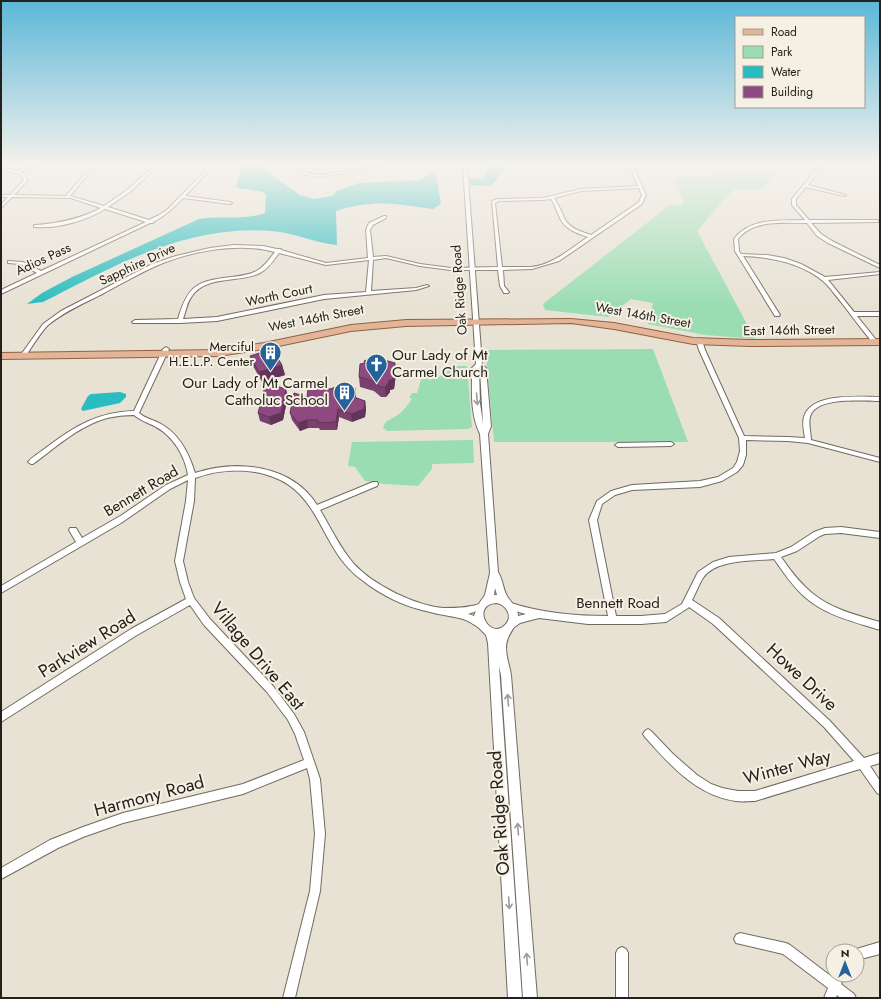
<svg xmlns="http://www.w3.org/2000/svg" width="881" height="999" font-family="Jost,sans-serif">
  <rect width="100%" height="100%" fill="#e8e2d5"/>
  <g fill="#9bddb3">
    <path d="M731,166H785C764,186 766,193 736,188L725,198L697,231L755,339L705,335L648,324L653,303L631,299L608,317L545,310L543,304L670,205L681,206L684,200L671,177C692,175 715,180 731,166Z"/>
    <path d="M653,349L688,442H494L486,356L487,350Z"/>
    <path d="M456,366H467L472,427L468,429L387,431L383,428C384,420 393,419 399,414C404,410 408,404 412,399L409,398L412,393H417L422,376H428V380L437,378Z"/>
    <path d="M473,440L474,463L432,464V469L418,486L384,484L365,481L355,467L348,466L352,442Z"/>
  </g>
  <g fill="#29bcc0">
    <path d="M242,166H259L300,195L314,199L332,196L337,191L359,183L420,180L433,172L436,173L441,204L433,209C395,204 373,199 336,211L337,245C315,243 295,233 272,231C187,224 116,265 43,302L27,304L42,293L72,277L199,219C222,215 243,221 265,213L266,195L264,192L238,188L236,186Z"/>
    <path d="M487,166H507L505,167L506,172L498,176L496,181L490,186L470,185L469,178L480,179L484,177Z"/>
    <path d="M120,392L126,394V397L120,403L83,411L81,409L88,396L91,394Z"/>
  </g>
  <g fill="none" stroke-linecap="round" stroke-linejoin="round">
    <defs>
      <g id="minor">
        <path d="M34,166H39L20,172L23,173L28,180L14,195L66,196L82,177L97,167H98V169L84,179L70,196L104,206L127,190L154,166H158L130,192L108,207L149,220L159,215L168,209L210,166H214L185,196L230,202L232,203L230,204L183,198C173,208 165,216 153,222V223H150L1,294V290L37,273L20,264L8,263V261L23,262L41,271L146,222L105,209C85,221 58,229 34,227V225H36C60,223 80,219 101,208L71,198L12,197L1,208V205L8,197H1V195H10L24,180L21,175L1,169V167L16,171Z"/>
        <path d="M295,166H299L307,173L321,175L377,166H385L321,177L305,175Z"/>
        <path d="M629,166H633L646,195L642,204L559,261L532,269L503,270L504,286L509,292L508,293H504L500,286L498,270H451L420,266L386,258L373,260L371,291L416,288L427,285L429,286L416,290L324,299L217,321L180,323H133L132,322L135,320L178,319C188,285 197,281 231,277C240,276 250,275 258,270C265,266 270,258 275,252C239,242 190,251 156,266C138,274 121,284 104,293C85,303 65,311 48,325C41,332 31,348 25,357L23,358L20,356L43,324L61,311L152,264L176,256L210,248L234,245L263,246L277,249H281V250L326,263L368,258L366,230L369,223L384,216H386V218L373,225L370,230L373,257L386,256L420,264L451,268L498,267L492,201L498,199L543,198L581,189L638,186ZM639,188L642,195L639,202L591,235C580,231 567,228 563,215C560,209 558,203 554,198L581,191ZM551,199C555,204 556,210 559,216C564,229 576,233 588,237C571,248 553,265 531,267C521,267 512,267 502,267L495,203L499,201L543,200ZM279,253L326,265L369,260L366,292L324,295L217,317L183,319C186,311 187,302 192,296C206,275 240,283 260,273C268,269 274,260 279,253Z"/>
        <path d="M819,166H823L808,185L846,195L844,196L806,187L796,199V205L809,220H878V222H876L811,223L821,234L832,241L880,265V268L828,243L817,236L807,223C785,223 753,219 738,239L739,251L741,254L767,255L784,258L801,264L825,277L880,272V274L828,280L854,312H880V316H857L877,341V343H873C862,330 852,316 841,302C835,295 830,287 823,281C801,263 771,257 743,256L780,315L779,316H775L735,251L734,239C750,217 780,221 805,220L792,205V199Z"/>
        <path d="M699,338L702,340L705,350L744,436L788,437L805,438C804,432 802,423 804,417C811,392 860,397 880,397V401C863,401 815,396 810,417C808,424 811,433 811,440L880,458V462L808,443L788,441L746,440V455L743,465L737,472L722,481L700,487L632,490L615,495L602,504L597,520L616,616H641L665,614L682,604L698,572L713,562L729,557L776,553L791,547L814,532L825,528L841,527L880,532V538L841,533L825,534L820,536L797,551L781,557C790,570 800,583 812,593C831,609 856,615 880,622V630C855,622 827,616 806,598C793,587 784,573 774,559C754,561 715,559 703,578C699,584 696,593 692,600L719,618L830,721L864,758L880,753V763L870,766L880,781V795L877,793L860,769L755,801C749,801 742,802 736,801C697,796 670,765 645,737L643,734L645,731L648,729L651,731L673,754L697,775L711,784L722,788L738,791H755L854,761L824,727L713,624L689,607L688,608L666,622L641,624H588L539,618L520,623L513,628L510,627L509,624L514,617L526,614L508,609L507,607L508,605L511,603C542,613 576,616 608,616L589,520L597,501L611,491L632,485L700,481L718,477L733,468L737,462L740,451L739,438L699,350L696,340Z"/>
        <path d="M166,347L169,349L139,413C146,419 154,420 161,424C179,434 189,453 195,473C237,459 292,465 317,505L373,482H377L378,484L377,486L320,510C331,528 340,548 354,564C373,585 416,606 444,608C452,608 463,608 471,606C476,606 478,603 483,605L484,607L483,609L468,614C475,616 483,619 486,625L485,628L482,629C475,626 470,621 463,619C452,616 441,615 430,612C406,607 382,596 362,580C315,546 324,484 255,472C236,469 214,471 195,478L194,501L183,561L188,582L194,598L210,619L273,686L294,714L304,732L320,779L325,834L320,891L295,998H283L310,891L315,834L310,779L307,768L243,794L123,823L83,837L58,848L1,879V868L50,840L83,827L123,813L243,784L304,760L295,734L288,720L267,692L204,625L190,605L137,635L1,722V712L131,629L186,599L180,582L175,561L186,501L188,480L170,489L121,523L1,593V586L76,542L69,530L70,528H76L82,538L122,515L166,485L188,475C185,456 173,436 156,427C149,423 141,421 134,415C125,415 116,416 107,418C79,426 56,447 33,464H31L28,462C33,456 41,452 47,447C75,426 98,412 134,411L163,349Z"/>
        <path d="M671,442L674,444L671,446L618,447L615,445L618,443Z"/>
        <path d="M740,933L786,943L790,945L832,977L833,975H845L841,984L854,994L856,998H840L837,995L836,998H824L828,988L783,954L736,943L734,939L736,935Z"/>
        <path d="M880,942V954L857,960V951H853V950Z"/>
        <path d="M622,947L626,949L628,953V998H616V953L618,949Z"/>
      </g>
      <path id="tertiary" d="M463,166H467L482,364L486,368L491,426L488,434L498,572C503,580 503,589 507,596C511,603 517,606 518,615C518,624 511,630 508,638C503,649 509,663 511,675L537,998H523L501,675L499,666L522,998H508L488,643L486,635L478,627L474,616L478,605L485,595L490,573L480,434C470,414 472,390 472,368L476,364ZM479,368L480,369L483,424L480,403ZM495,588L497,595H494ZM496,603C506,604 513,616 506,624C490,642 470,605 496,603Z"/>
      <path id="primary" d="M571,319L614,323L693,338L750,340L880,339V345L750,346L693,344L614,329L571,323L406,326L351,331L264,349L219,356L1,359V353L219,350L264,343L351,325L406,320Z"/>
    </defs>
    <use href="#minor" stroke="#706b5f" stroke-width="2"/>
    <use href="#tertiary" stroke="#706b5f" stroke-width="2"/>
    <use href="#primary" stroke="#936141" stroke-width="2"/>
    <use href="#minor" fill="#fff" fill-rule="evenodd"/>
    <use href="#tertiary" fill="#fff" fill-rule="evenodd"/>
    <use href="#primary" fill="#e2b599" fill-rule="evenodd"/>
  </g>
  <g fill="#7a406e">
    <path d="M250,356L282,365L285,375L262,382L253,366Z"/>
    <path d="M364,361L395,363L396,374L394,389L390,390V392L386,397H381L374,391L360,387L359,377L364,363Z"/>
    <path d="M330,389L356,396V398L365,401L366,409L365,417L352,422L339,417L337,430H320L319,428H308L300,431L292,420L290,413L307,397Z"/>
    <path d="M288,396L283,420L271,425L260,421L258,413Z"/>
  </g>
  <g fill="#63345a">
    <path d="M395,363L396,374L394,389L390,390V392L386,397L385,387Z"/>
    <path d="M282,365L285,375L262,382L259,372Z"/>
    <path d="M355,388L356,396L355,405L354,397Z"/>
    <path d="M286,389L288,396L283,420L271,425L269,417Z"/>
    <path d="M365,401L366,409L365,417L352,422L351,414Z"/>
    <path d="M338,409L339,417L337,430L336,422Z"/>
    <path d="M307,420L308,428L300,431L298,423Z"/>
  </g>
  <g fill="#8e4a80" stroke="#63345a">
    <path d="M272,349L282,365L259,372L250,356Z"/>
    <path d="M374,357L395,363L393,379L388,381L389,382L385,387H380L373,381L359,377L360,364L365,363L364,361Z"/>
    <path d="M345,384L355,388L354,397L365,401L364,409L351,414L338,409L336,422L318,423V420H307L298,423L290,413L294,393L307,397L308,389L320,385L330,389Z"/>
    <path d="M276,386L286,389L281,413L269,417L258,413L264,390Z"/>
  </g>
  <defs><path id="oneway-shaft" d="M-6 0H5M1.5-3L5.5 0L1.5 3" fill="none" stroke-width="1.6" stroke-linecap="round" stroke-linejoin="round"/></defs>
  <g stroke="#9c9b99">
    <use href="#oneway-shaft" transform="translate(477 399) rotate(86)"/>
    <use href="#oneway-shaft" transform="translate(508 700) rotate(-94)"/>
    <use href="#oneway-shaft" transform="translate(518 829) rotate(-94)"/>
    <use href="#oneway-shaft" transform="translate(509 903) rotate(86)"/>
    <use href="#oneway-shaft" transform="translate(527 959) rotate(-94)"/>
  </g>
  <linearGradient id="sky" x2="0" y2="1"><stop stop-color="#5bb7d8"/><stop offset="0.54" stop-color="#f5f2ec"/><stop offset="1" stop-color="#f5f2ec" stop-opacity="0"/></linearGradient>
  <rect width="881" height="306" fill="url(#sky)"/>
  <defs>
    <symbol id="building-pin" viewBox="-11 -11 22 30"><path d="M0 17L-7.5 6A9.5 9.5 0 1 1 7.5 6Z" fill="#236399" stroke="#f5f0e3"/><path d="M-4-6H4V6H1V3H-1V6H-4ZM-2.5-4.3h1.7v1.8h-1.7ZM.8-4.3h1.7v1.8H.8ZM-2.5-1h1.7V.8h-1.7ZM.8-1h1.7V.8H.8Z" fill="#fff"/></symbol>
    <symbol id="church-pin" viewBox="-11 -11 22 30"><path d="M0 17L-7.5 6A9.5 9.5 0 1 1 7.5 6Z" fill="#236399" stroke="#f5f0e3"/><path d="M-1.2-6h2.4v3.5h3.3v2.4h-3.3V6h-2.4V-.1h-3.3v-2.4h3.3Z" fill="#fff"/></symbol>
  </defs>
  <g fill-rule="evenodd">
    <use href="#building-pin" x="258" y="340" width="25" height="34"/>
    <use href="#church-pin" x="364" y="352" width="25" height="34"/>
    <use href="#building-pin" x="332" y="380" width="25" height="34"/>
  </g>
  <g text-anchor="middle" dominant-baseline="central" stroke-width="4" stroke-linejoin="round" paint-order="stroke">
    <g font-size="13" fill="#23211c" stroke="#f5f0e3">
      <text transform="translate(43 259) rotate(-25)">Adios Pass</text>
      <text transform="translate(137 264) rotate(-25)">Sapphire Drive</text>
      <text transform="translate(459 290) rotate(-94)">Oak Ridge Road</text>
      <text transform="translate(279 295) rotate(-12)">Worth Court</text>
      <text transform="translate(643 315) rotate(10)">West 146th Street</text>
      <text transform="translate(316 318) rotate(-11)">West 146th Street</text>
      <text transform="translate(789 330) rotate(-1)">East 146th Street</text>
    </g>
    <g font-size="13" fill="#23211c" stroke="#f5f0e3" text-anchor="end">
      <text x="254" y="346">Merciful<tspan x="254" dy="15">H.E.L.P. Center</tspan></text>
    </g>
    <g font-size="15" fill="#23211c" stroke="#f5f0e3" text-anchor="start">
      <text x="392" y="355">Our Lady of Mt<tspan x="392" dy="17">Carmel Church</tspan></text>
      <text x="328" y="383" text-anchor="end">Our Lady of Mt Carmel<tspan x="328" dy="17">Catholuc School</tspan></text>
    </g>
    <g font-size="15" fill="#23211c" stroke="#f5f0e3">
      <text transform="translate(141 491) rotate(-31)">Bennett Road</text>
      <text x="618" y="603">Bennett Road</text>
    </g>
    <g font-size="18" fill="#23211c" stroke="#f5f0e3">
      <text transform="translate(87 644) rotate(-32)">Parkview Road</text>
      <text transform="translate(258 656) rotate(50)">Village Drive East</text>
      <text transform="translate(802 677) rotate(43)">Howe Drive</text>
      <text transform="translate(787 767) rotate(-15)">Winter Way</text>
      <text transform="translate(149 796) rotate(-15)">Harmony Road</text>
      <text transform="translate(499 813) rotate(-94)">Oak Ridge Road</text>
    </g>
  </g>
  <rect width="881" height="999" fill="none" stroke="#23211c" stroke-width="4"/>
  <rect x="735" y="16" width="130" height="92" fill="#f5f0e3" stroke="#a19d93"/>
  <rect x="743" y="29" width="20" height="6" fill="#e2b599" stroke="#a19d93"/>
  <text x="771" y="36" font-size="12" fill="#23211c">Road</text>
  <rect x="743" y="46" width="20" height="12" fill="#9bddb3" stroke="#a19d93"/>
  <text x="771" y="56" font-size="12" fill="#23211c">Park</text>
  <rect x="743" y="66" width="20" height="12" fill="#29bcc0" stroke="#a19d93"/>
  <text x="771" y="76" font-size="12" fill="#23211c">Water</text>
  <rect x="743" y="86" width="20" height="12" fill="#8e4a80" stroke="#a19d93"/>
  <text x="771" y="96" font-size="12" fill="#23211c">Building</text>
  <g transform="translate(845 963)"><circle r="19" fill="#f5f0e3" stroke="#a19d93"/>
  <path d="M0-3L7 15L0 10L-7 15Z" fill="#236399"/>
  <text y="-6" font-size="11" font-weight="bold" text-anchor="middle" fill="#23211c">N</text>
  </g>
</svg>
